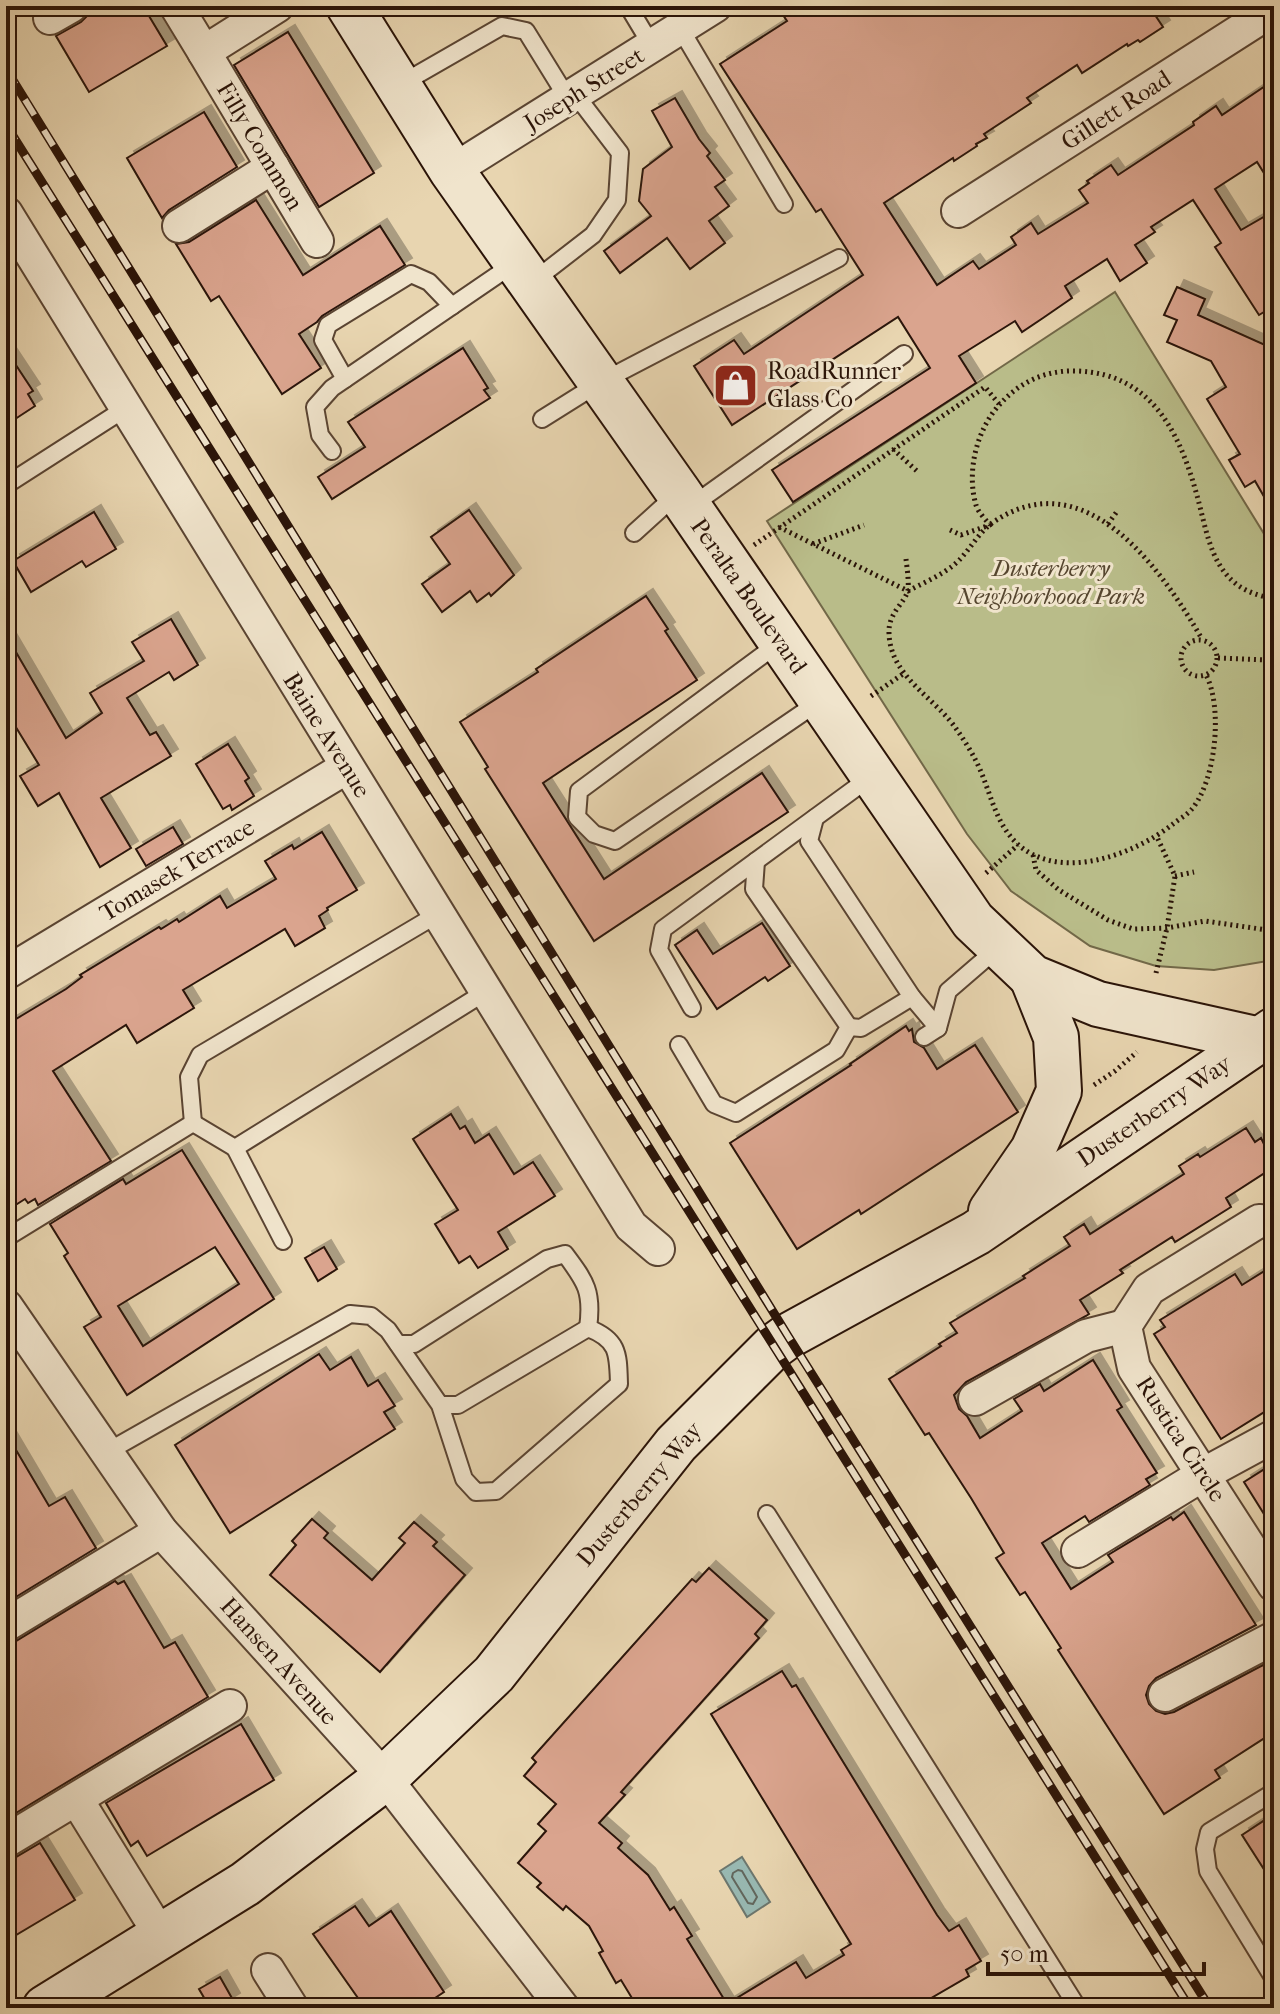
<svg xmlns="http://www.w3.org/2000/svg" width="1280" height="2014" font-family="'IM FELL French Canon',serif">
  <defs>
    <filter id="shadow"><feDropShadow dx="7" dy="-7" stdDeviation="0" flood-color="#0004"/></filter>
  </defs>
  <rect width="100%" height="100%" fill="#e8d5b0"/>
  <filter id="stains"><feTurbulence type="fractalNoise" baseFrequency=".0025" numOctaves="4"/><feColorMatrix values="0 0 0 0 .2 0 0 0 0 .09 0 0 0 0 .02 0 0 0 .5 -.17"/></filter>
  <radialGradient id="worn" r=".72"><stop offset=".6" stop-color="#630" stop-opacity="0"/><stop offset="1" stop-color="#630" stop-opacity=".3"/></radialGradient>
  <path fill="#b9bc89" stroke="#726848" stroke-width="2" d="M1115,292L1274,550V960L1214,970L1156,966L1090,946L1011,891L967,834L767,521Z"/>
  <path fill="#98b8b1" stroke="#6c766d" stroke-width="2" d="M742,1857L770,1902L747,1917L720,1871Z"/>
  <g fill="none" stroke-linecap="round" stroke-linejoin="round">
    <path stroke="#62665c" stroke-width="2" d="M738,1870L742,1871L757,1897L753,1904L748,1903L732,1877L733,1873Z"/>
  </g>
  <g fill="#daa48e" stroke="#2b1408" stroke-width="2" fill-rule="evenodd" filter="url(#shadow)">
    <path d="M90,6H143L167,46L89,92L56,36L81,22L88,15Z"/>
    <path d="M796,6H1035L1041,15L1056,6H1149L1163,27L1140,42L1138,40L1128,46L1127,44L1082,73L1077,65L1027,98L1031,103L984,134L987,138L976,144L977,146L954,161L953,158L884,203L937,285L973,261L979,269L1016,245L1011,237L1031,223L1038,234L1088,203L1079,190L1089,183L1087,181L1111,165L1118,175L1194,125L1193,122L1216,106L1222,115L1274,80V189L1257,162L1215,189L1241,230L1274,211V306L1259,315L1215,247L1221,243L1193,200L1151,227L1155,232L1135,245L1147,263L1120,281L1107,259L1065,286L1072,298L1043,318L1022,332L1015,321L959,356L976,383L793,502L772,470L930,368L898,317L732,425L694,366L734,340L744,354L863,275L821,209L816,212L720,64L787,21L783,15Z"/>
    <path d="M288,32L374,173L319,207L234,65Z"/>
    <path d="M675,98L699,139L710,153L707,156L725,180L715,187L729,206L709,221L725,243L690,269L667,238L620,273L604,251L651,216L639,201L643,169L672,147L652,111Z"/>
    <path d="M204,112L237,167L169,210L162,218L127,158Z"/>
    <path d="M256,200L303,275L380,226L405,265L322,316L317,322L299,334L321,368L282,394L219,296L211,301L176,244L189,242Z"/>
    <path d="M1177,287L1205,299L1198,315L1274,349V514L1255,481L1245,487L1229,460L1240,454L1207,399L1226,387L1211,361L1167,342L1177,320L1164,315Z"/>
    <path d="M463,348L488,388L484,390L490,398L332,499L318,477L365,447L348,422Z"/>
    <path d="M6,350L33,391L28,394L35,406L6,425Z"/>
    <path d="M469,510L514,575L491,596L489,593L477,602L470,591L442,612L422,584L450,564L431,537Z"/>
    <path d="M94,512L116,549L86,567L82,561L31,592L13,561Z"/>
    <path d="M646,596L668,629L665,631L697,680L543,783L604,879L762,773L788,812L594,941L485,769L488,767L460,722L538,672L536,669Z"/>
    <path d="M171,619L198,665L174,680L169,672L127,698L150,735L156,732L171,756L101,798L131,848L100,867L59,793L38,806L20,776L39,765L6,711V635L66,738L102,713L90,693L144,661L132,642Z"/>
    <path d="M228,744L249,778L245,781L254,796L232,810L230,805L223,809L196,764Z"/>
    <path d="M173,827L183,844L146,866L136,849Z"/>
    <path d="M322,832L357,890L327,908L328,910L319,916L325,928L295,946L285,929L183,990L194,1008L137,1043L126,1025L53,1071L111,1161L38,1205L35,1199L28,1203L25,1199L6,1211V1025L66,989L82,977L80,975L159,927L161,929L177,919L179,922L220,896L227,908L276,879L265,861L292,845L294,849Z"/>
    <path d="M762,923L790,966L768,981L765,977L717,1009L675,945L697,930L713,954Z"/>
    <path d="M906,1026L909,1031L912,1029L914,1042L924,1048L937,1069L975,1045L1018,1112L861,1214L859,1210L797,1249L730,1143L851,1065L850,1064Z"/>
    <path d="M451,1114L460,1129L465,1126L475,1143L489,1134L514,1174L533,1162L555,1196L498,1232L508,1249L478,1268L470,1256L459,1263L435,1224L458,1210L413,1139Z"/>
    <path d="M1246,1128L1255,1142L1261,1138L1264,1144L1274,1138V1167L1226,1198L1231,1207L1175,1242L1172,1237L1120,1270L1123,1273L1080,1300L1089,1314L1086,1316L966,1382L954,1395L959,1409L967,1416L980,1438L1022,1411L1014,1399L1040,1384L1044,1391L1093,1360L1122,1407L1117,1410L1157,1473L1146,1479L1150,1485L1089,1522L1085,1516L1042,1543L1071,1589L1113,1562L1108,1555L1171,1517L1173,1520L1184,1512L1256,1625L1156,1678L1149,1686L1146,1695L1149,1704L1156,1711L1165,1714L1174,1712L1263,1665L1274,1682V1732L1215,1770L1220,1778L1164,1814L1058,1650L1061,1648L1025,1592L1020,1595L996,1558L1004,1553L971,1498L929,1433L925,1435L889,1379L941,1346L939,1344L957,1333L950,1323L1025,1278L1023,1276L1070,1246L1064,1237L1084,1224L1090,1234L1184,1174L1179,1166L1198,1154L1200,1157Z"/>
    <path d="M182,1150L274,1299L127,1395L84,1327L101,1317L64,1256L68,1253L50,1224L123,1179L126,1184ZM215,1247L239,1284L143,1346L118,1306Z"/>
    <path d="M324,1247L337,1269L318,1281L305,1258Z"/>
    <path d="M1274,1265V1406L1221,1439L1154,1334L1165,1327L1160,1320L1235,1274L1242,1285Z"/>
    <path d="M319,1354L330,1370L351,1357L368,1386L378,1380L395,1406L384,1412L395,1429L230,1533L175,1445Z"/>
    <path d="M6,1433L49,1506L65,1497L96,1548L6,1603Z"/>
    <path d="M1274,1463V1530L1244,1482Z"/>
    <path d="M312,1519L328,1533L324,1538L372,1580L405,1543L399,1538L414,1522L437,1542L433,1546L465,1575L380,1672L270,1575L296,1545L292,1541Z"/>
    <path d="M709,1568L767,1620L755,1634L759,1638L621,1792L625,1795L599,1823L622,1843L618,1848L648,1875L670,1910L674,1907L692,1936L687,1939L727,2004L796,1962L806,1978L844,1955L841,1950L851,1944L711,1714L782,1671L792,1687L796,1685L937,1915L949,1931L959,1925L981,1961L966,1970L969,1976L914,2008H638L621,1980L616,1983L599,1953L603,1951L589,1926L566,1906L563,1910L537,1887L541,1883L518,1863L546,1831L538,1824L556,1804L524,1776L536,1762L532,1758L692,1579L696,1582Z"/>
    <path d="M115,1581L118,1584L124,1581L164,1648L175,1642L208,1697L6,1819V1644L16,1641Z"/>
    <path d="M241,1724L274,1780L147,1856L138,1841L131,1846L106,1803Z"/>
    <path d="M1274,1814V1885L1242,1835Z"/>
    <path d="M40,1843L75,1900L6,1941V1860L16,1857Z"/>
    <path d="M355,1906L369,1926L391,1911L444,1992L420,2008H365L313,1934Z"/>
    <path d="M220,1977L233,2000L220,2008H210L199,1989Z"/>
  </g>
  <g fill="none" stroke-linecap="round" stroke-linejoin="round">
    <defs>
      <g id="lane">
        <path d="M628,6L652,46"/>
        <path d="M680,28L784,204"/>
        <path d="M401,84L502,26L526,31L568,99"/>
        <path d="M531,283L593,235L617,200L620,153L575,94"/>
        <path d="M345,379L323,340L328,325L411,274L429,282L452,306"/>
        <path d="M542,419L601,382L839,258"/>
        <path d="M332,451L320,435L315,407L332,388L515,263"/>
        <path d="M6,485L126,408"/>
        <path d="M690,507L904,354"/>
        <path d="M634,533L677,494"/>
        <path d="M779,643L579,791L577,817L594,834L615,841L820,701"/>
        <path d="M815,818L809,841L912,997L938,1028"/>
        <path d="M692,1008L659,950L663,929L872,776"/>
        <path d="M849,1027L861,1028L912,997"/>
        <path d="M924,1037L938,1028L948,991L999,947"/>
        <path d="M679,1045L714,1104L736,1113L836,1050L849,1027L754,889L756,861"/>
        <path d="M193,1123L189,1077L200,1055L438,914"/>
        <path d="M235,1148L283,1241"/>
        <path d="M6,1238L193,1123L235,1148L487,991"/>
        <path d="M398,1344H414L547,1259L565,1254C586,1282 593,1292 588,1328"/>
        <path d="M107,1452L350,1314L371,1316L388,1330L440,1405L464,1479L476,1492L496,1491L619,1384C618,1354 619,1340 588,1328L458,1405H440"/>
        <path d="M767,1514L1078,2008"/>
        <path d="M1274,1792L1209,1832L1205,1849L1208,1871L1274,1979"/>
      </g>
      <g id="street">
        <path d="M176,6L204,52"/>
        <path d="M277,6L204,52L317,241"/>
        <path d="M50,18L71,6"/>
        <path d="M452,171L715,6"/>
        <path d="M958,211L1274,9"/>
        <path d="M6,213L631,1226L658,1249"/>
        <path d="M179,226L273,167"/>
        <path d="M6,973L347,767"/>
        <path d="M1274,1222L1259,1221L1149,1289L1125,1326L1134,1368L1274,1585"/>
        <path d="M6,1306L161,1531L385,1778L563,2008"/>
        <path d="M975,1399L1086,1336L1125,1326"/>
        <path d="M1078,1551L1204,1474L1274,1436"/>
        <path d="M6,1625L161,1531"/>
        <path d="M1165,1695L1274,1638"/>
        <path d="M77,1800L161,1936"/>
        <path d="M6,1841L230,1706"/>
        <path d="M268,1970L292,2008"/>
      </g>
      <g id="secondary">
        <path d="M349,6L452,171L679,493L973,921L1032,977L1098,1004L1260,1040"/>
        <path d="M991,1211L1033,1150L1059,1091L1056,1037L1032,977"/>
        <path d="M45,2008L245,1884L385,1778L494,1674L676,1444L773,1347L788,1336L976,1233L1274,1030"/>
      </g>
    </defs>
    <use href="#lane" stroke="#5a4432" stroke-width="20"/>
    <use href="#street" stroke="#5a4432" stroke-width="36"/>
    <use href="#secondary" stroke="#2b1408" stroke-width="48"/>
    <g stroke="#2b1408" stroke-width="5" stroke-dasharray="2 4" stroke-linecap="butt">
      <path d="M893,449L919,473"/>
      <path d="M1108,524L1118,510"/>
      <path d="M779,527L908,591C923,583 942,575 955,564C969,552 977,534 992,523C1084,459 1161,568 1202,639"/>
      <path d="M950,530L961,535L990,525C985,519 978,512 976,505C966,471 977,428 1001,403C1021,381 1047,370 1076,371C1156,373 1183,440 1200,507C1207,534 1212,564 1235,583C1246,592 1260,596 1274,599"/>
      <path d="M813,544L864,525"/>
      <path d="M754,545L985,387L999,404"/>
      <path d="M906,559C907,568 909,581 908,590C905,603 888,613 889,633C890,677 935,697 957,730C964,740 971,751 976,761C991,790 994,825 1021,847C1064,881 1135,854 1173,824C1179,819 1187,815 1192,809C1216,780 1223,707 1206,675"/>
      <circle cx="1199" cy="658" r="18"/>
      <path d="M1218,658L1268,660"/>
      <path d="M871,696L903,674"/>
      <path d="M1033,855L1036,870L1059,890L1108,920L1133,929L1167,928L1205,921L1274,931"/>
      <path d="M986,873L1018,845"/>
      <path d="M1175,876L1194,872"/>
      <path d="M1156,973L1167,928L1175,876L1157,837"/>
      <path d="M1094,1085L1115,1071L1137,1052"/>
    </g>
    <use href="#lane" stroke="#f0e4cc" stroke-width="16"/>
    <use href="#street" stroke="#f0e4cc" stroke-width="32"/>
    <use href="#secondary" stroke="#f0e4cc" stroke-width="44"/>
    <defs>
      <g id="rail">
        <path d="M6,69L788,1336L1210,2008"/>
        <path d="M6,125L1190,2008"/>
      </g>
    </defs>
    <use href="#rail" stroke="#2b1408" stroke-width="9"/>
    <use href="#rail" stroke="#f0e4cc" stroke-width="6" stroke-dasharray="18" stroke-linecap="butt"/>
  </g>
  <defs>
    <symbol id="shop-square" viewBox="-11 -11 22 22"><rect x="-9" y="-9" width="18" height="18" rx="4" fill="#8f2418" stroke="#f0e4cc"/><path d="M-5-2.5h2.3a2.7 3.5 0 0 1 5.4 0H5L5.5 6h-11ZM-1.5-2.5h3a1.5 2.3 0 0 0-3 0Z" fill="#fff"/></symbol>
  </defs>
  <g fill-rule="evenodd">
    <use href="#shop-square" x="710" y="360" width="51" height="51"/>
  </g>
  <g text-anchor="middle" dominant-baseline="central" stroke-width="6" stroke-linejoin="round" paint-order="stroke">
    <g font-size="24" fill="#2b1408" stroke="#f0e4cc">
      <text transform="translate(584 89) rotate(-32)">Joseph Street</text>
      <text transform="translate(1116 110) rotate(-33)">Gillett Road</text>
      <text transform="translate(260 146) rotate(59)">Filly Common</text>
      <text transform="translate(749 596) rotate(55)">Peralta Boulevard</text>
      <text transform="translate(327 735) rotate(58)">Baine Avenue</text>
      <text transform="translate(177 870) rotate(-31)">Tomasek Terrace</text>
      <text transform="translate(1154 1111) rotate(-34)">Dusterberry Way</text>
      <text transform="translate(1181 1439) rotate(57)">Rustica Circle</text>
      <text transform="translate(639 1494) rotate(-50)">Dusterberry Way</text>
      <text transform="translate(279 1661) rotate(48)">Hansen Avenue</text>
    </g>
    <g font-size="24" fill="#2b1408" stroke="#f0e4cc" text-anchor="start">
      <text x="767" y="371">RoadRunner<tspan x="767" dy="28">Glass Co</tspan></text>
    </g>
    <g font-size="24" font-style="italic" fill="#56462f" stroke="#f0e4cc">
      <text x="1051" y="568">Dusterberry<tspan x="1051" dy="28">Neighborhood Park</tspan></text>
    </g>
  </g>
  <rect width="1280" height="2014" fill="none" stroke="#e8d5b0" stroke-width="32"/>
  <rect x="8" y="8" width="1264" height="1998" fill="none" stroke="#2b1408" stroke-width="4"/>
  <rect x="16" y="16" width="1248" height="1982" fill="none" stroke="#2b1408" stroke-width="2"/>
  <path d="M988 1962v12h216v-12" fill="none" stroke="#2b1408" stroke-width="4"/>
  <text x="1000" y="1962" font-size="24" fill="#2b1408" stroke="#f0e4cc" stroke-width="6" paint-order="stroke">50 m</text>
  <rect width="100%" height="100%" filter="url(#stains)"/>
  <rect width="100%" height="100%" fill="url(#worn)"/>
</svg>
